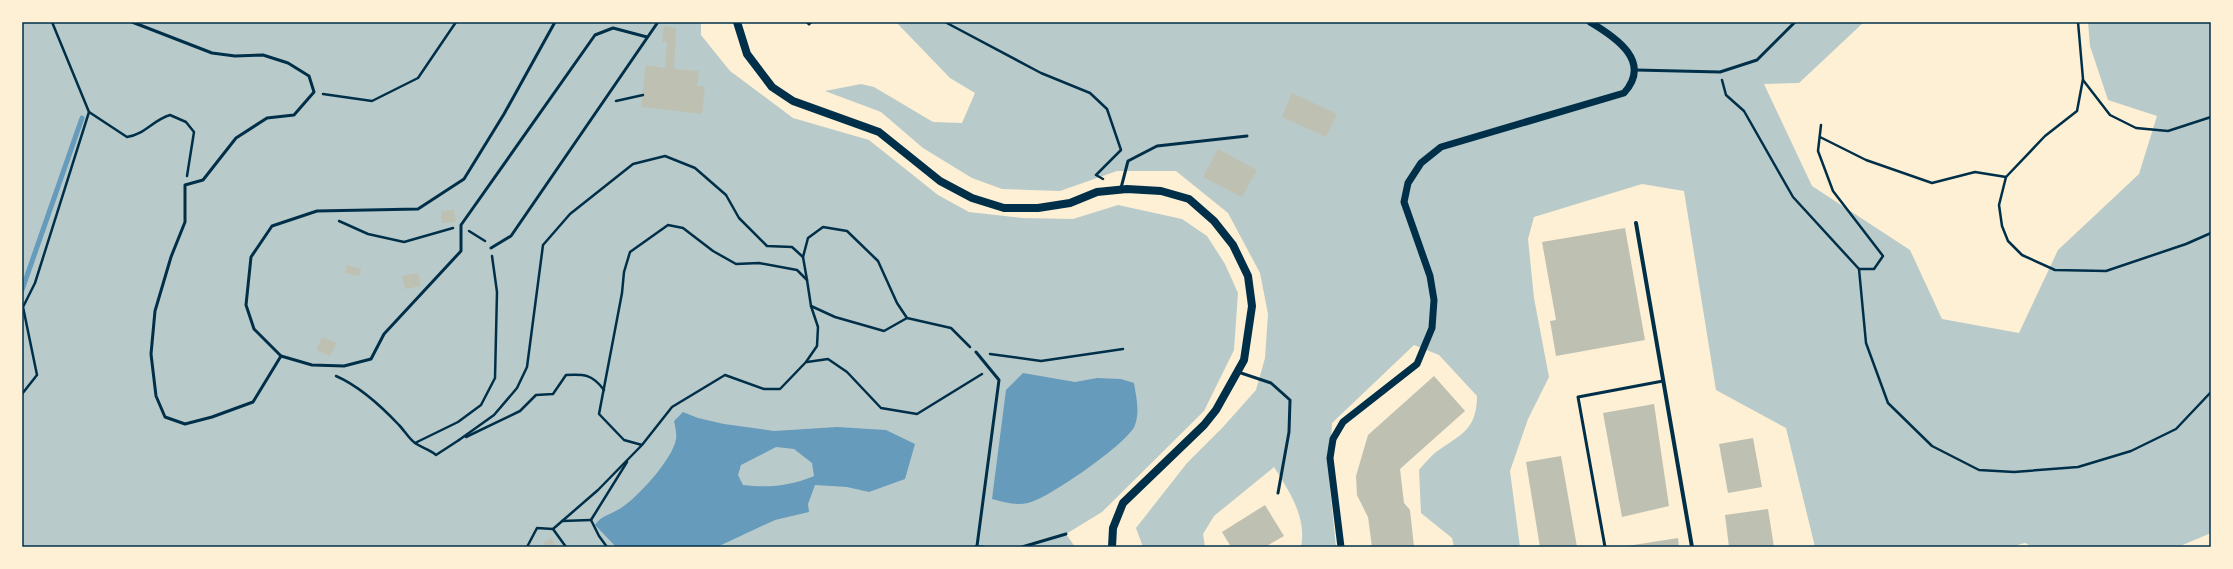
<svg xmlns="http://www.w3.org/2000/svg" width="2233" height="569" font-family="'Source Sans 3',sans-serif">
  <rect width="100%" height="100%" fill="#fdf0d5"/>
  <g fill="#b9caca">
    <path d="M22,22H701V35L730,71L793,118L869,140L938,195L969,212L1022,218L1073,219L1118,205L1182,219L1207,236L1225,264L1238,293L1234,350L1204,411L1102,512L1066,534L1075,547H22Z"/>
    <path d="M896,22H1864L1799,83L1764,84L1812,186L1910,250L1942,319L2019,333L2058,250L2139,174L2157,116L2108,100L2090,46L2088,22H2211V533L2178,547H2033L2025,543L2010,547H1815L1786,428L1716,390L1684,191L1642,184L1534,217L1528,239L1534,298L1549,377L1528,419L1510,471L1520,547H1454L1452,538L1421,513L1419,470C1424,464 1430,457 1436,452C1460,435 1477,430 1477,396L1439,355L1414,345L1332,423L1329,478L1336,547H1301C1307,517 1289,491 1274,467L1214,516L1203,534L1205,547H1143L1136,528L1187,463L1223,427L1256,390L1265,358L1268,314L1260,273L1228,213L1176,171H1117L1060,191L1002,189L972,178L923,148L881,112L825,91L861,84L874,87L933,122L962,123L975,93L950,78Z"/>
  </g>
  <g fill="#669bbc" fill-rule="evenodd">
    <path d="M1023,373L1075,382L1097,378L1121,379L1134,383C1136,396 1140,411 1135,425C1130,442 1046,500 1028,503C1015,506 1004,502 992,499L1006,390Z"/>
    <path d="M683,412L698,418L724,424L774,431L837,427L886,430L915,444L905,479L869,492L847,487L815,485L808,504L809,512L775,520L717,547H616L595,525C600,516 612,514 621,508C637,498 673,459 676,439C677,434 675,426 674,421ZM776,447L794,449L812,463L814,476C790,486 769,488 743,485L738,475L741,465Z"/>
  </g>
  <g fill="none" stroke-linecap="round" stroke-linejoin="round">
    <path stroke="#669bbc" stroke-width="5" d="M22,290L82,118"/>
  </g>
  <g fill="#bec0b2">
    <path d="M664,26L676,28L674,69L699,71L697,86H705L702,114L641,107L646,65L665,68L667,41L662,42Z"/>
    <path d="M1292,93L1337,114L1326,137L1282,117Z"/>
    <path d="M1218,149L1257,170L1242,197L1203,177Z"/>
    <path d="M454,210L456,222L442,223L441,211Z"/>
    <path d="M1625,228L1645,340L1556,356L1550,321L1556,320L1542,242Z"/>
    <path d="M347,265L361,269L359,276L345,273Z"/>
    <path d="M418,273L421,286L405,289L402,276Z"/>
    <path d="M322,337L337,343L330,356L316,350Z"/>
    <path d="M1434,376L1465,411L1400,469L1404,503L1410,510L1414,547H1372L1368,517L1357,495L1356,476L1368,435Z"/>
    <path d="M1654,404L1669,506L1622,517L1603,413Z"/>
    <path d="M1753,438L1762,487L1728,493L1719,444Z"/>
    <path d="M1561,456L1577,547H1540L1526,462Z"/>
    <path d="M1265,505L1284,536L1265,547H1231L1222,532Z"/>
    <path d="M1768,509L1774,547H1729L1725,515Z"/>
    <path d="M551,538L556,547H546L544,542Z"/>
    <path d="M1678,538L1679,547H1627V546Z"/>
  </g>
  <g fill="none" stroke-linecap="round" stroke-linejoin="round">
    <g stroke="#003049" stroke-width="2.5">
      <path d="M945,22L1041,73L1090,93L1107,109L1121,150L1096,175L1103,179"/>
      <path d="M2078,22L2083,79L2077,111L2045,136L2006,177L1999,205L2002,226L2008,241L2022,255L2055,270L2106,271L2186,244L2211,233"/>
      <path d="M1722,80L1726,95L1744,111L1793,197L1859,269H1874L1883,256L1833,191L1818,151L1821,125"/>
      <path d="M2083,80L2110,115L2136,128L2168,131L2211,117"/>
      <path d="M323,94L372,101L418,78L456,22"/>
      <path d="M616,101L643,95"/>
      <path d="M89,112L127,137C144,135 153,120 170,115L186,122L194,132L187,176"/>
      <path d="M1820,137L1866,160L1932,183L1975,172L2006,177"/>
      <path d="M339,221L368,234L404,242L453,228"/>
      <path d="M469,231L485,241"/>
      <path d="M803,257L808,238L823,227L847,231L878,261L897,303L907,318L951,328L970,347"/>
      <path d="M1859,269L1866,343L1888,403L1932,446L1979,470L2014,472L2078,467L2131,451L2176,429L2211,392"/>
      <path d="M811,306L835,317L884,331L907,318"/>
      <path d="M990,354L1041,361L1123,349"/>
      <path d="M807,362L828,359L847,372L881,408L917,414L982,374"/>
      <path d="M336,376C359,386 382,407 399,425C404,430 409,439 415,443C422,448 429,449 436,455L459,440"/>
      <path d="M22,394L37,375L23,307L35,283L89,112L52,22"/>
      <path d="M466,437L520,411L536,395L553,394L566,375C584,374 592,374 604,390"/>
      <path d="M459,440L494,415L517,388L527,367L543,245L570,214L633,164L665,156L695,168L726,195L739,218L767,246L792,247L803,257L807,280"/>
      <path d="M415,443L458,422L481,405L495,378L497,292L492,256"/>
      <path d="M562,521L591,520"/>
      <path d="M553,529L598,490L642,445L672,407L725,375L764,389H780L806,362L817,346L818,327L811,306L807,280L797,270L759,263L736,264L713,251L683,228L668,225L630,252L624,272L622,293L599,414L624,440L642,445"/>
      <path d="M527,547L537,528L553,529L566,547"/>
      <path d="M607,547L599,536L591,520L627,462"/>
    </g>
    <g stroke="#003049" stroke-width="3">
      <path d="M132,22L212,53L235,56L263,55L288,63L309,76L314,92L294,115L267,118L236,138L203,180L185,185V222L171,257L155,311L151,354L156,396L165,417L185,424L212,417L253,402L281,356"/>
      <path d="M555,22L504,114L464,179L418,209L317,211L272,226L251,257L246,305L254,329L281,356L312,365L344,366L371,359L384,334L461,251V225L595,35L613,28L647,37"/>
      <path d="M807,22L809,24L811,22"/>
      <path d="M1636,70L1720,72L1757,60L1795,22"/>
      <path d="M1121,188L1128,161L1157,146L1247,136"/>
      <path d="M491,248L511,236L658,22"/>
      <path d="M976,352L999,380L977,546"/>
      <path d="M1238,372L1271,383L1290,400L1289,432L1278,493"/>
      <path d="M975,547H983"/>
      <path d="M1022,547L1066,534"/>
      <path d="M1605,547L1578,397L1663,381"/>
    </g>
    <path stroke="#003049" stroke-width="4" d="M1636,223L1692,547"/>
    <path stroke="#003049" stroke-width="7" d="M1341,547L1330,458L1333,439L1343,422L1417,364L1432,328L1434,300L1430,276L1404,202L1408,183L1421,163L1441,147L1624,93C1652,62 1617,38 1590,22"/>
    <path stroke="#003049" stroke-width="8" d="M737,22L747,54L772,87L793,101L879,132L940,181L972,198L1004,208H1038L1070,203L1097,192L1127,189L1161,191L1189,199L1214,221L1233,245L1248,276L1252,306L1244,360L1216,410L1204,425L1123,503L1113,528L1112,547"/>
  </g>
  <rect width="2233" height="569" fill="none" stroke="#fdf0d5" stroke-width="46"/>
  <rect x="23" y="23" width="2187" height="523" fill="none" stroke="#003049" stroke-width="1.5"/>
</svg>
